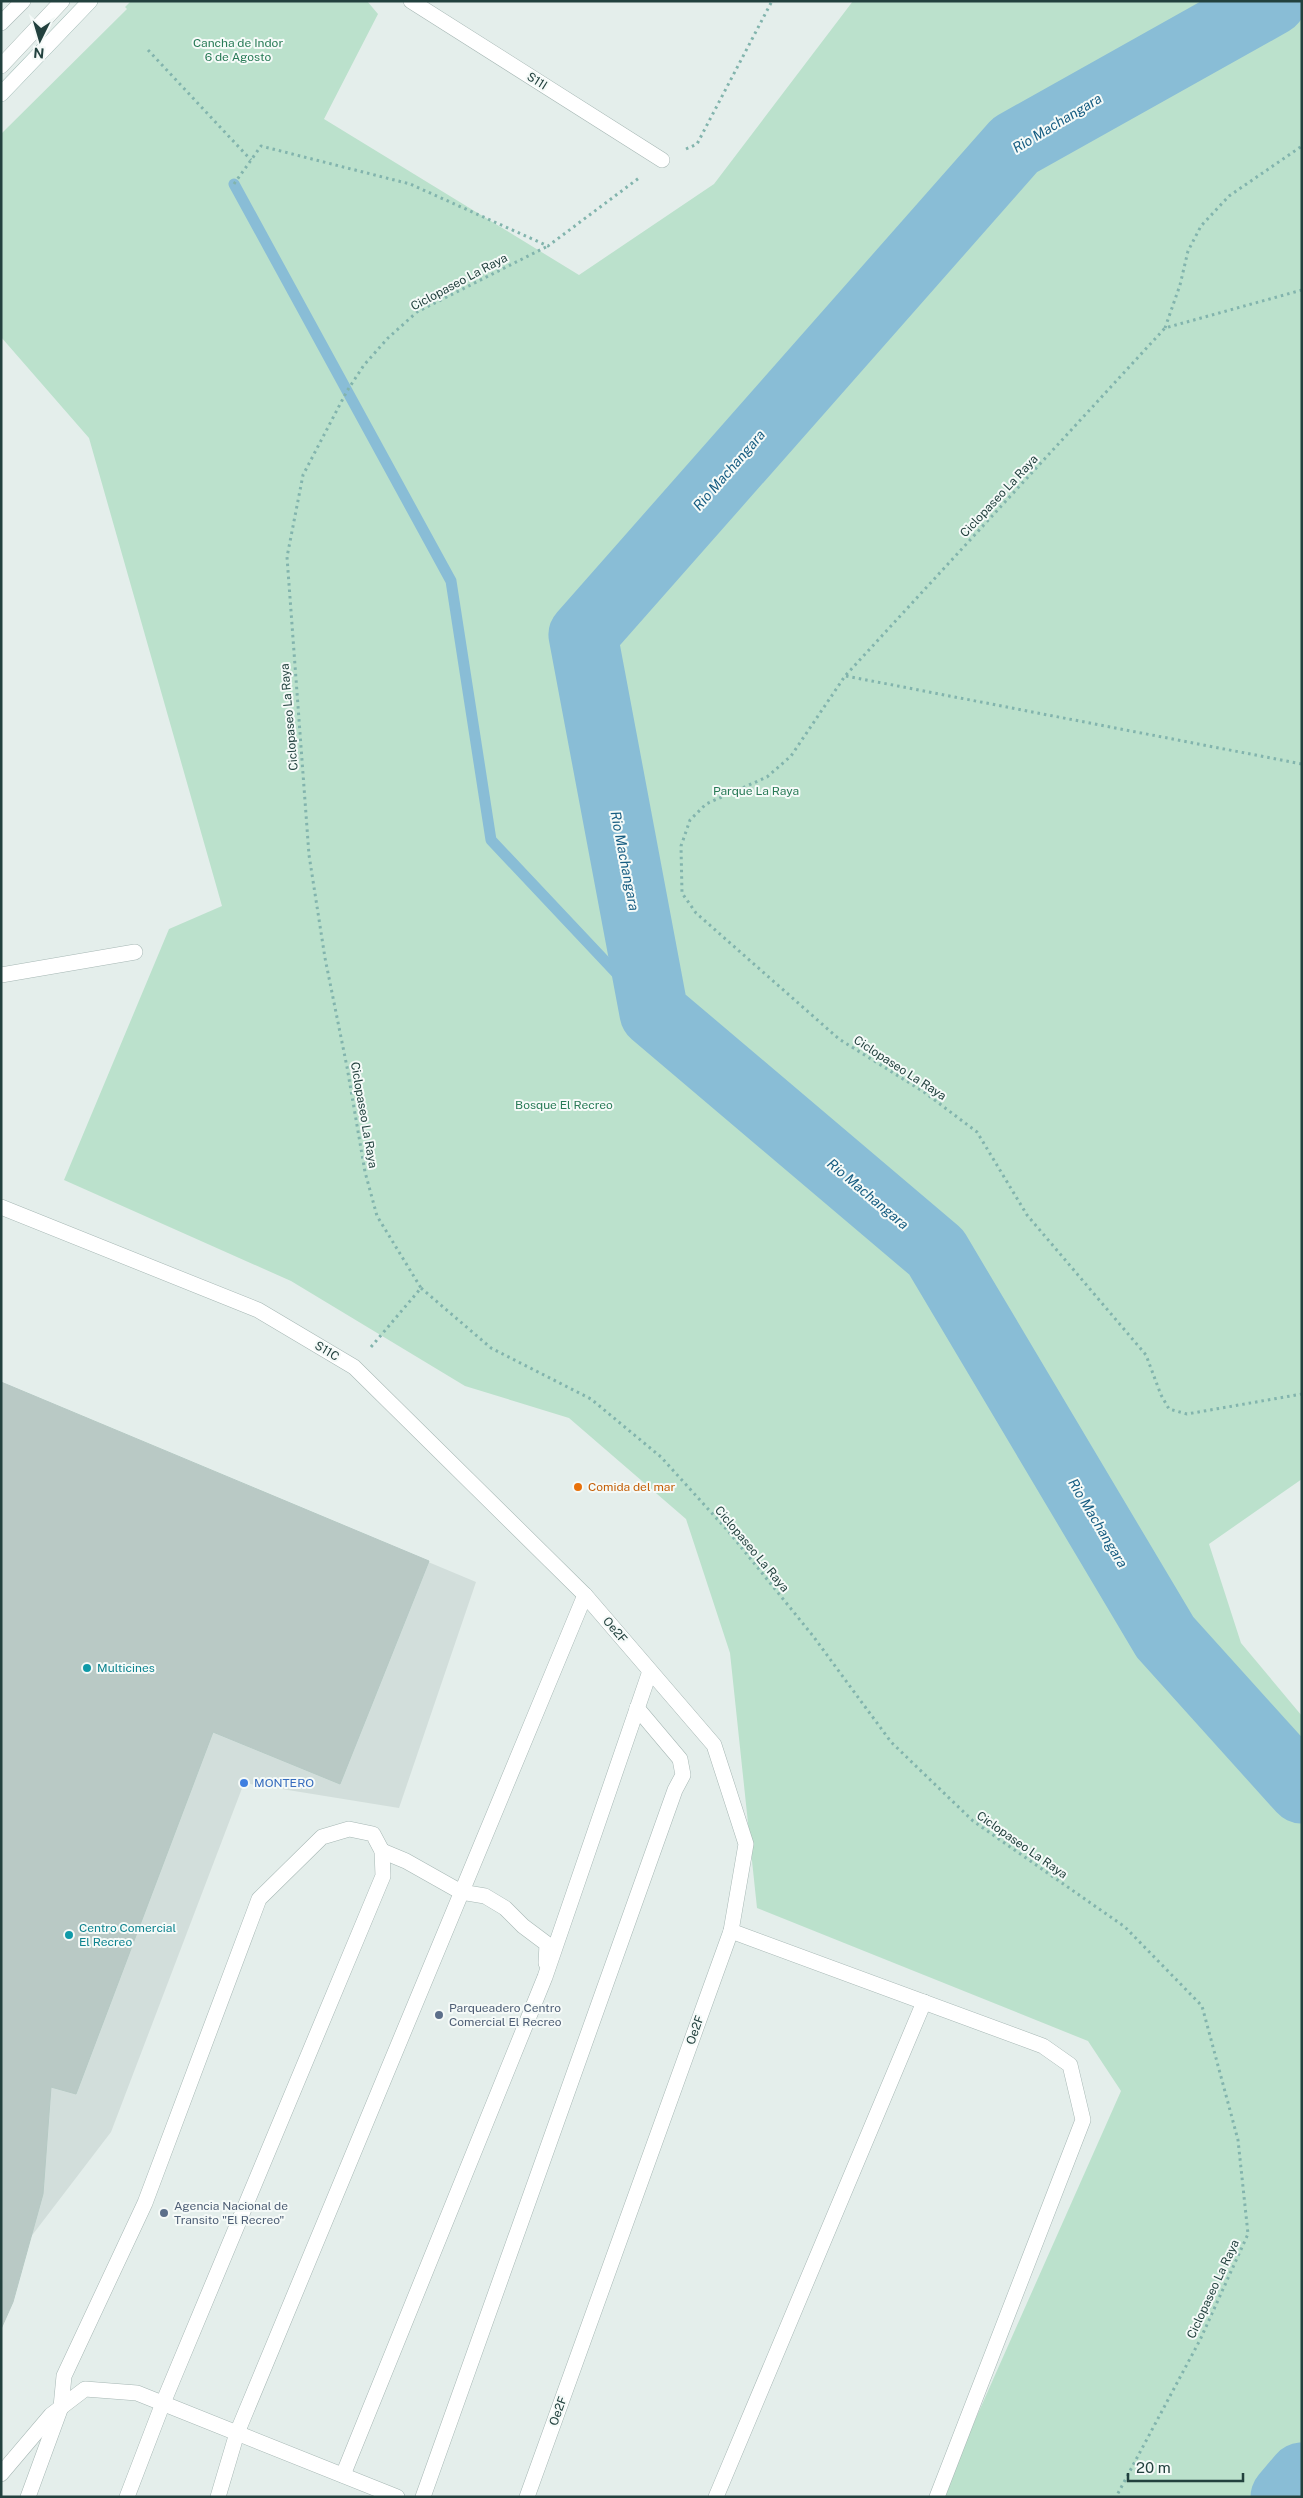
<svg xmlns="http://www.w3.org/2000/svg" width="1303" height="2498" font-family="'Public Sans',sans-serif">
  <rect width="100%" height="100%" fill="#e4eeeb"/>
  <path fill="#d2dedb" d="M1,1383L476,1582L399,1808L244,1783L111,2132L1,2276Z"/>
  <path fill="#bbe1cc" d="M131,1H367L378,14L324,119L579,275L714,184L853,1H1302V1479L1209,1544L1241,1643L1302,1716V2497H941L1121,2091L1088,2041L757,1908L730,1653L686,1519L569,1418L465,1386L291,1281L64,1180L169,929L222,906L89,438L1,337V134L127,9L125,7Z"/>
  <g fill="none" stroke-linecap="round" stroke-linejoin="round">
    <path stroke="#89bdd6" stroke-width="11" d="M234,184L451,581L491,840L654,1013"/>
    <g stroke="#89bdd6" stroke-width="69">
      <path d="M1272,1L1015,145L583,635L654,1013L936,1252L1165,1637L1302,1789"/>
      <path d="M1285,2497L1302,2477"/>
    </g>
  </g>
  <path fill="#b9c9c5" stroke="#b6c9c4" d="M1,1382L429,1561L340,1784L213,1732L76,2094L51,2087L43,2194L13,2302L1,2329Z"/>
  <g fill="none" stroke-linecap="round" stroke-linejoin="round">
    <defs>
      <g id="lane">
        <path d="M1,23L23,1"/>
        <path d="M1,66L62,1"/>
        <path d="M1,975L135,952"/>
        <path d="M382,1851L406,1861L461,1892L485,1896L505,1908L523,1926L547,1944L546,1963"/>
        <path d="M731,1931L1043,2046L1070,2065L1083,2120L937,2497"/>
        <path d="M1,2474L51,2415L85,2389L137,2393L397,2497"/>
        <path d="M343,2475L545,1977L650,1671"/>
        <path d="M28,2497L61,2407L64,2376L145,2203L259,1899L322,1837L349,1829L373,1834L382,1851L383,1876L163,2403L127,2497"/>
        <path d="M218,2497L237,2433L585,1595"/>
        <path d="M423,2497L675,1790L683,1775L680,1759L637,1708"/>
        <path d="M716,2497L924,2002"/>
      </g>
      <g id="street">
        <path d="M411,1L662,160"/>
        <path d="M1,1207L258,1310L354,1367L585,1595L714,1745L746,1844L731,1931L527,2497"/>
      </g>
      <path id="secondary" d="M1,94L90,1"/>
    </defs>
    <use href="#lane" stroke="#a6b7b4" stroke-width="16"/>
    <use href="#street" stroke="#a6b7b4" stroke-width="16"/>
    <use href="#secondary" stroke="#a1bbb6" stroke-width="16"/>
    <g stroke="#82b4ad" stroke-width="3" stroke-dasharray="2.5 4" stroke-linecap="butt">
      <path d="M148,50L251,160"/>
      <path d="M686,149L697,144L772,1"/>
      <path d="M234,184L261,146L410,184L548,246L639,178"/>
      <path d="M1302,290L1165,328L845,676L791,756L767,777L706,804L690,820L681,846L682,893L696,913L839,1039L924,1092L977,1132L1027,1215L1146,1355L1161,1395L1169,1409L1187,1414L1302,1394"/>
      <path d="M1165,328L1180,285L1188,251L1201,226L1229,196L1302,146"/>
      <path d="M846,676L1302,764"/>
      <path d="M421,1288L491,1348L591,1399L661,1457L728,1531L813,1636L891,1742L973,1821L1125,1927L1202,2006L1238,2140L1248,2234L1200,2340L1116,2497"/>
      <path d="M371,1347L421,1288L377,1216L365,1172L347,1067L325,958L309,855L287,557L303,475L347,391L364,365L388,338L417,312L548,246"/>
    </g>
    <use href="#lane" stroke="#fff" stroke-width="15"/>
    <use href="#street" stroke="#fff" stroke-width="15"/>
    <use href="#secondary" stroke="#fff" stroke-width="15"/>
  </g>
  <circle fill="#e8710a" stroke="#f5faf8" stroke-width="2" cx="578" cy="1487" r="5"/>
  <g fill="#0f9aa8" stroke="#f5faf8" stroke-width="2">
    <circle cx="87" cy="1668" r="5"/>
    <circle cx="69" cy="1935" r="5"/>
  </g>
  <circle fill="#3f7fe0" stroke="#f5faf8" stroke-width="2" cx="244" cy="1783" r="5"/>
  <g fill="#5c6f8a" stroke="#f5faf8" stroke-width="2">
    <circle cx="439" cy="2015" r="5"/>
    <circle cx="164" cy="2213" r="5"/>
  </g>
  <g text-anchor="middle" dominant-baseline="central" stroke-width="4" stroke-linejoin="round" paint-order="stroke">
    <g font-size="12" fill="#297b57" stroke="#f5faf8">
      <text x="238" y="43">Cancha de Indor<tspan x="238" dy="14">6 de Agosto</tspan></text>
      <text x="756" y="791">Parque La Raya</text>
      <text x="564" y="1105">Bosque El Recreo</text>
    </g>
    <g font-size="12" fill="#22413e" stroke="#f5faf8">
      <text transform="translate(537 81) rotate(32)">S11I</text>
      <text transform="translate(459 282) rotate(-28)">Ciclopaseo La Raya</text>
      <text transform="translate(999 496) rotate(-47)">Ciclopaseo La Raya</text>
      <text transform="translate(289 717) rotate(-95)">Ciclopaseo La Raya</text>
      <text transform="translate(900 1068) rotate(33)">Ciclopaseo La Raya</text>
      <text transform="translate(364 1115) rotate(80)">Ciclopaseo La Raya</text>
      <text transform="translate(327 1351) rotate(31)">S11C</text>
      <text transform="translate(752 1549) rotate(50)">Ciclopaseo La Raya</text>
      <text transform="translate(615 1630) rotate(49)">Oe2F</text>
      <text transform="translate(1022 1845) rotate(35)">Ciclopaseo La Raya</text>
      <text transform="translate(695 2030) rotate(-70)">Oe2F</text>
      <text transform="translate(1213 2289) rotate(-65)">Ciclopaseo La Raya</text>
      <text transform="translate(558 2411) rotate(-70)">Oe2F</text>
    </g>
    <g font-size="12" fill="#c56008" stroke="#f5faf8" text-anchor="start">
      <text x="588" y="1487">Comida del mar</text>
    </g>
    <g font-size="12" fill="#0d838f" stroke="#f5faf8" text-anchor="start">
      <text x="97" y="1668">Multicines</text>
      <text x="79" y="1928">Centro Comercial<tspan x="79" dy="14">El Recreo</tspan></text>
    </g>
    <g font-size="12" fill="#366cbe" stroke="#f5faf8" text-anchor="start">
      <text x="254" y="1783">MONTERO</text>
    </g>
    <g font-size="12" fill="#4e5e75" stroke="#f5faf8" text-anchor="start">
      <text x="449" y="2008">Parqueadero Centro<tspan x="449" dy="14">Comercial El Recreo</tspan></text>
      <text x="174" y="2206">Agencia Nacional de<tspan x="174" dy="14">Transito "El Recreo"</tspan></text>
    </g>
    <g font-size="14" font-style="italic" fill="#175d82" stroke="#f5faf8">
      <text transform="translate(1057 123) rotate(-31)">Rio Machangara</text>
      <text transform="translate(729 470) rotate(-49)">Rio Machangara</text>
      <text transform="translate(625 861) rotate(79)">Rio Machangara</text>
      <text transform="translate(868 1194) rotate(40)">Rio Machangara</text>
      <text transform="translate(1098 1523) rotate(59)">Rio Machangara</text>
    </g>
  </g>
  <rect width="1303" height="2498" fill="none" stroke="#22413e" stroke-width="5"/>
  <g transform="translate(40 40) rotate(185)" stroke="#f5faf8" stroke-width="4" paint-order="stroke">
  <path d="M0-4L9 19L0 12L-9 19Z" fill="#22413e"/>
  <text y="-8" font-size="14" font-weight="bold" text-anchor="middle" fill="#22413e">N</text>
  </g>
  <path d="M1128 2473v8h115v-8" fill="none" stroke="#22413e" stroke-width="2.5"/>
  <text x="1136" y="2473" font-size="15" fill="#22413e" stroke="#f5faf8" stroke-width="4" paint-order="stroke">20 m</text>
</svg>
